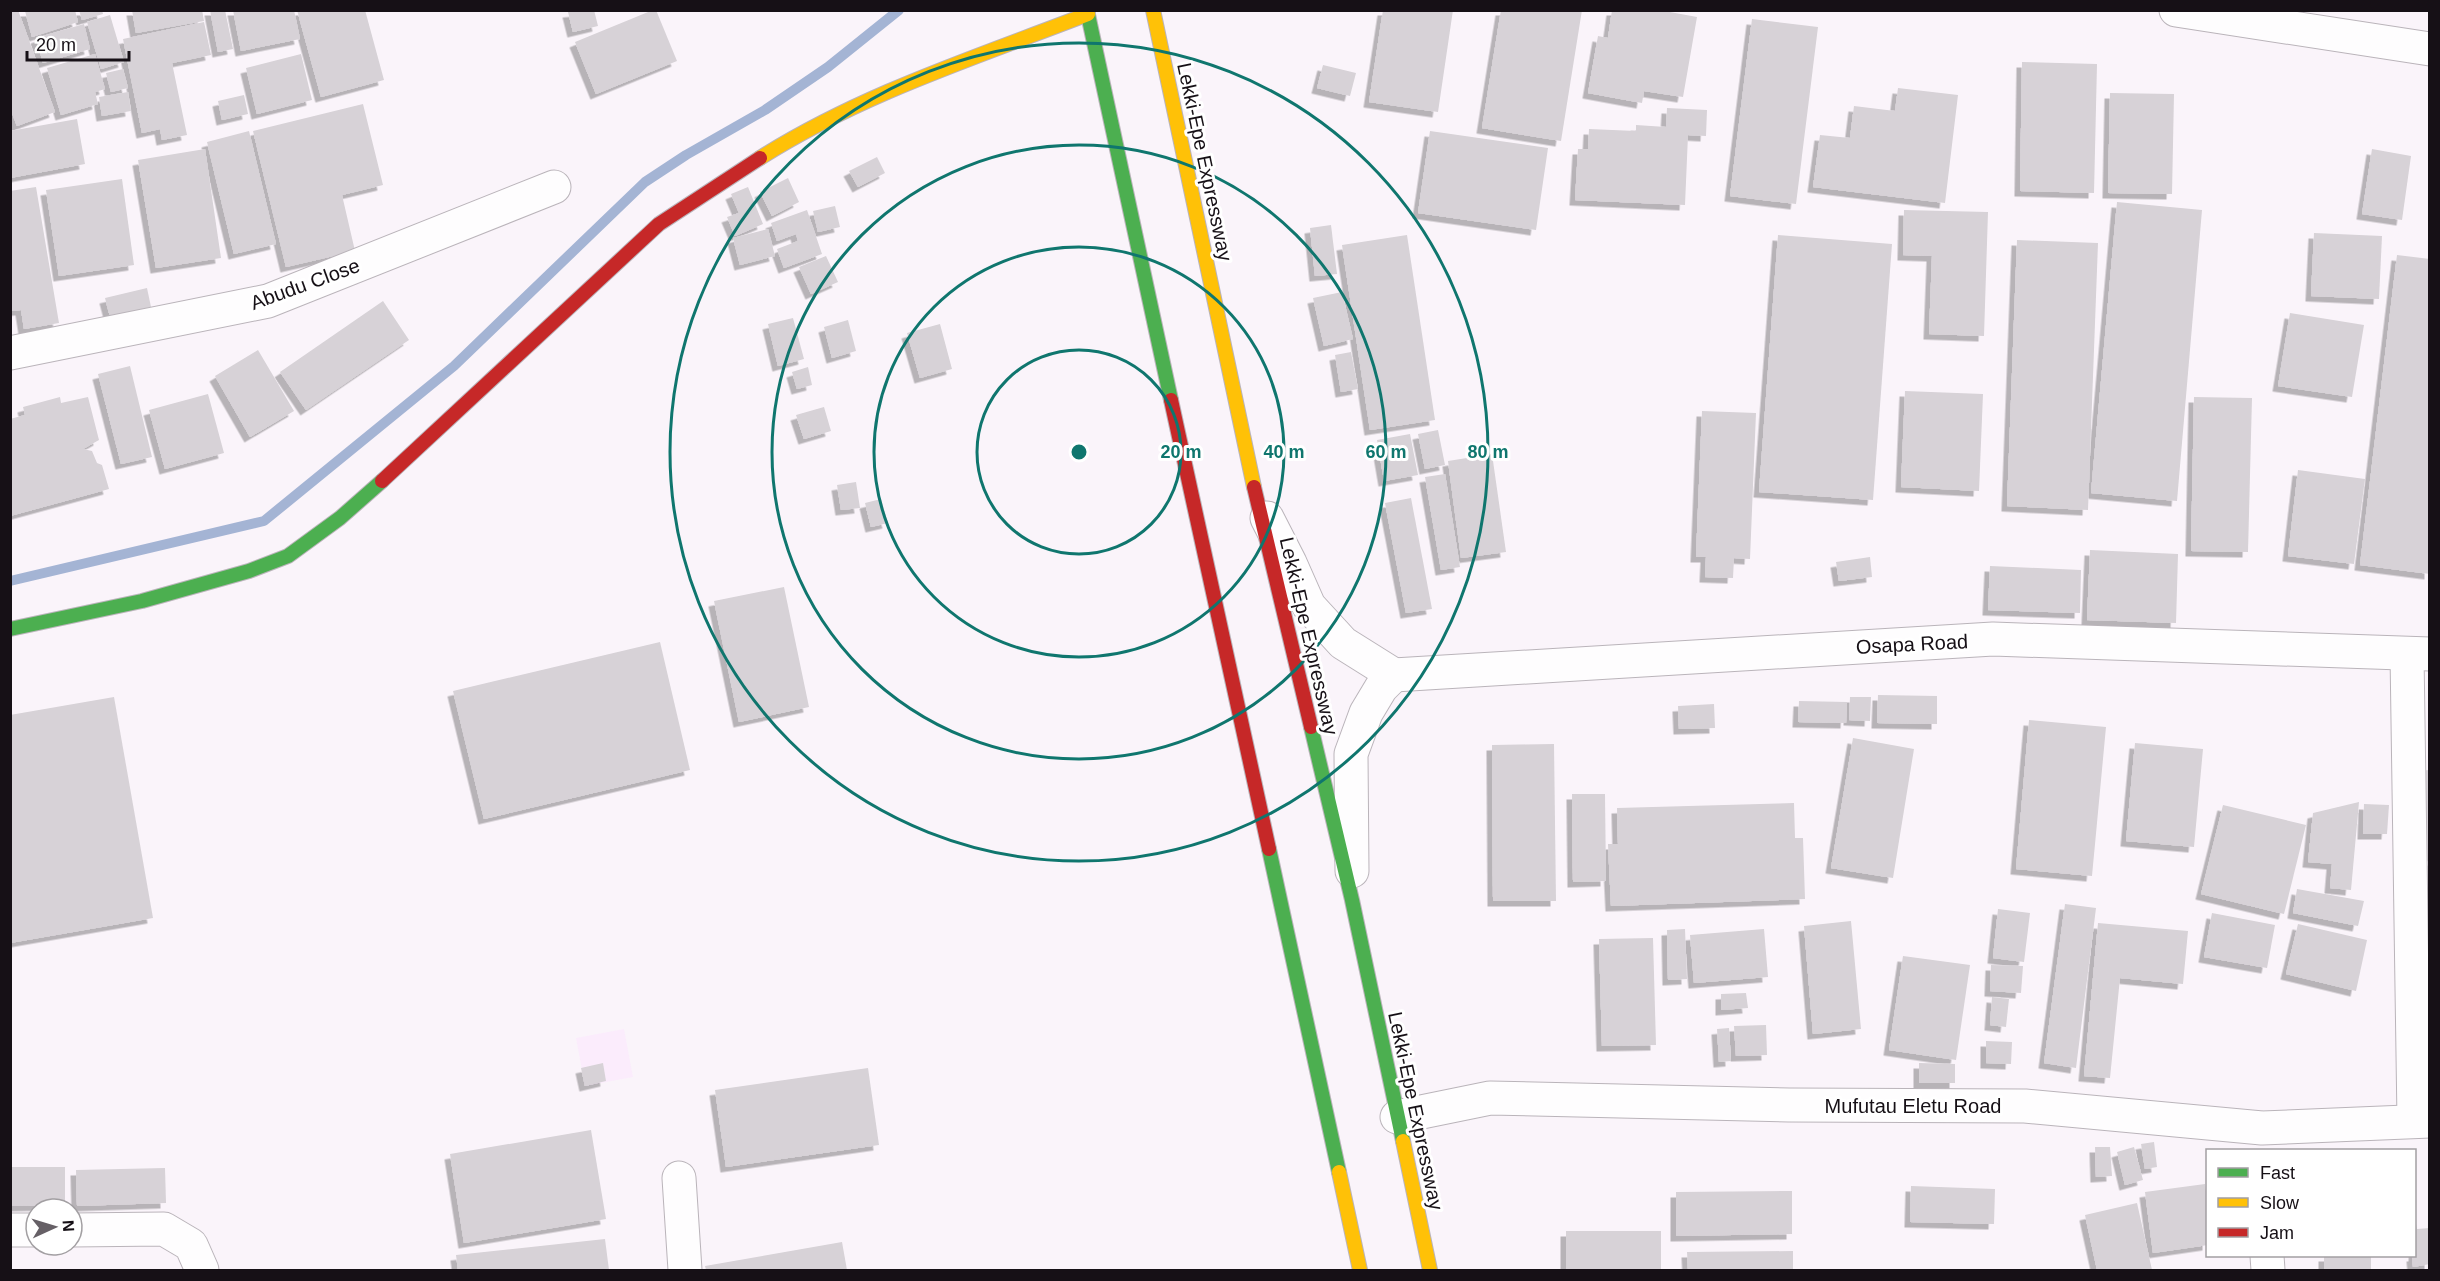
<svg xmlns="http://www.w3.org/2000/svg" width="2440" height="1281" font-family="Helvetica,sans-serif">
  <defs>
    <filter id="shadow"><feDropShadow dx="-5.5" dy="5.5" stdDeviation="0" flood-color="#0004"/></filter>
  </defs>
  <rect width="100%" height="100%" fill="#faf4fa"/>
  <path fill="#fbecfc" d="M624,1029L633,1077L585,1086L576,1038Z"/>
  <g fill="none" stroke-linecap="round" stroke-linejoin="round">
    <path stroke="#a4b4d4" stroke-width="10" d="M10,581L264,521L454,366L645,182L686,155L765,110L828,67L899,10"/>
  </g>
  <g fill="#d7d2d7" filter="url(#shadow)">
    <path d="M10,10H18L55,112L17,126L10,108Z"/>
    <path d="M75,10L78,22L32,37L25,11Z"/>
    <path d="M79,10H102L103,14L82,20Z"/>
    <path d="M132,10H202L204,21L136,33Z"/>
    <path d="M210,10H225L233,49L218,52Z"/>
    <path d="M233,10H294L300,39L241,51Z"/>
    <path d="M297,10H365L384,80L321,97Z"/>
    <path d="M594,10L598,26L573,32L568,12Z"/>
    <path d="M653,10H656L677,61L596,94L575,42Z"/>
    <path d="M1383,10H1453L1438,112L1369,102Z"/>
    <path d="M1501,10H1582L1561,141L1482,128Z"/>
    <path d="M1612,10H1659L1697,17L1683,97L1644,91L1642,103L1588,93L1598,36L1608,38Z"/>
    <path d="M110,15L124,62L101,69L87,22Z"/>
    <path d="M1752,19L1818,27L1796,204L1730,196Z"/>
    <path d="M204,22L211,55L172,63L187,135L162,140L160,129L142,133L123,39Z"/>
    <path d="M84,24L90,49L43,63L36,38Z"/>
    <path d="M95,54L105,89L95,92L98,104L61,115L47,68Z"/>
    <path d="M301,54L312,100L257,114L246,68Z"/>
    <path d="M2022,62L2097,64L2094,193L2020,191Z"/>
    <path d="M1323,65L1356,73L1350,96L1317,88Z"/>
    <path d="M123,69L128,88L111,92L106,73Z"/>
    <path d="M1898,88L1958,95L1945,203L1813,187L1820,135L1850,138L1854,106L1895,111Z"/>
    <path d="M128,92L131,111L102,116L99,97Z"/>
    <path d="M2110,93L2174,94L2172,194L2108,193Z"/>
    <path d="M244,95L248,114L222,120L218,101Z"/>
    <path d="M363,104L383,185L342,195L355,251L286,267L253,131Z"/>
    <path d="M1667,108L1707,110L1706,136L1688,135L1685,205L1575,200L1578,149H1588L1589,129L1636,131V125L1666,127Z"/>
    <path d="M77,119L85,164L10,178V131Z"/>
    <path d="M249,131L276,244L234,254L207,142Z"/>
    <path d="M1430,131L1548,148L1536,230L1418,213Z"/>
    <path d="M205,149L221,258L156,268L138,160Z"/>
    <path d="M2372,149L2411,156L2402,220L2362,214Z"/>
    <path d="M877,157L885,173L858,187L849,171Z"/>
    <path d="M788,178L799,202L772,216L760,192Z"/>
    <path d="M122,179L134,265L59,276L46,190Z"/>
    <path d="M36,187L59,323L24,329L21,310L10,311V191Z"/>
    <path d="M748,187L763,224L735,236L727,217L739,213L731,194Z"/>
    <path d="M2117,202L2202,210L2177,501L2091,493Z"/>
    <path d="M835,206L840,227L818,232L813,211Z"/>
    <path d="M807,210L822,254L784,268L777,249L798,241L796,234L777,241L771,223Z"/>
    <path d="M1904,210L1988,212L1984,336L1929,334L1932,256L1903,255Z"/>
    <path d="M1331,225L1337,274L1315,276L1310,228Z"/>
    <path d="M768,229L775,256L740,265L733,238Z"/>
    <path d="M2314,233L2382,236L2379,299L2311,296Z"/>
    <path d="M1407,235L1435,420L1370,430L1342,245Z"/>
    <path d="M1778,235L1892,244L1873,500L1759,492Z"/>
    <path d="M2017,240L2098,243L2088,510L2007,506Z"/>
    <path d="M2397,255L2430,259V574L2360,565Z"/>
    <path d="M826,256L838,282L811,294L799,267Z"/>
    <path d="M147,288L151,307L110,317L105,298Z"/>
    <path d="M1342,292L1353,339L1324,346L1313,298Z"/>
    <path d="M383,301L409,340L306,410L280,372Z"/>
    <path d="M2290,313L2364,325L2352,397L2278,386Z"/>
    <path d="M793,318L804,359L778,366L768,324Z"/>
    <path d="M848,320L856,351L832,358L824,327Z"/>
    <path d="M940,324L952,369L920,378L907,333Z"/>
    <path d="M258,350L294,411L250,437L215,376Z"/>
    <path d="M1351,352L1358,389L1341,392L1335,355Z"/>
    <path d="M130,366L152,457L121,464L98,374Z"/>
    <path d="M808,367L812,385L797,389L792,372Z"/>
    <path d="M1905,391L1983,394L1979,491L1901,487Z"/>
    <path d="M208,394L224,453L165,469L149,410Z"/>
    <path d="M60,397L61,403L88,397L99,440L83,449L92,451L97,463L102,465L109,489L10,516V419L25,415L23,407Z"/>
    <path d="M2194,397L2252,398L2248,552L2191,551Z"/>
    <path d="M824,407L831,431L804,439L796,415Z"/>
    <path d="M1702,411L1756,413L1750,559L1734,558L1733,578L1705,577L1706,557H1696Z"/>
    <path d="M1438,430L1445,465L1425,469L1418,434Z"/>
    <path d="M1410,434L1418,475L1384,481L1377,440Z"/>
    <path d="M1492,454L1506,552L1461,558L1448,461Z"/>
    <path d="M2298,470L2365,479L2354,564L2288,556Z"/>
    <path d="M1445,474L1460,567L1441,570L1425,477Z"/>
    <path d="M856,482L860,508L841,510L837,485Z"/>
    <path d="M1411,498L1432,609L1406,613L1385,503Z"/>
    <path d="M881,499L888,523L871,527L865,503Z"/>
    <path d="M2090,550L2178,554L2176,623L2087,620Z"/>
    <path d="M1870,557L1872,577L1839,581L1836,562Z"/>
    <path d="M1990,566L2081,570L2080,613L1988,610Z"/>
    <path d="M784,587L809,707L739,722L714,601Z"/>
    <path d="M660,642L690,770L484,819L453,691Z"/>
    <path d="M1878,695L1937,696V724L1877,723Z"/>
    <path d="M114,697L153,918L10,943V715Z"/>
    <path d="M1850,697H1871L1870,721L1849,720Z"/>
    <path d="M1799,701L1847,702L1846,723L1798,722Z"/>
    <path d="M1714,704L1715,728L1679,729L1678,706Z"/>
    <path d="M2029,720L2106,727L2092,876L2016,869Z"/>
    <path d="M1853,738L1914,749L1893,878L1831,868Z"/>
    <path d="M2135,743L2203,749L2194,847L2126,841Z"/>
    <path d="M1554,744L1556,901H1493L1492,745Z"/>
    <path d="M2430,770V861L2420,862L2413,771Z"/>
    <path d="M1572,794H1605L1606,881L1573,882Z"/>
    <path d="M2359,802L2351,890L2330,888L2332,864L2308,862L2313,813Z"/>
    <path d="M1794,803L1795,838H1803L1805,899L1611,906L1608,844H1618L1617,808Z"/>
    <path d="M2364,804L2389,805L2387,834H2363Z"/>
    <path d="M2223,805L2306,825L2284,914L2201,894Z"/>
    <path d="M2430,865V909H2427L2426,866Z"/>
    <path d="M2297,889L2364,901L2358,926L2293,913Z"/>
    <path d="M2065,904L2096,908L2076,1068L2044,1063Z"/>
    <path d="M1998,909L2030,913L2024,962L1993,958Z"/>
    <path d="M2212,913L2275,925L2267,968L2204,957Z"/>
    <path d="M1851,921L1861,1029L1813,1034L1804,926Z"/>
    <path d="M2098,923L2188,931L2183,984L2120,978L2110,1078L2084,1076Z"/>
    <path d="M2298,924L2367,940L2356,991L2286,974Z"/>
    <path d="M1685,929L1687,979L1668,980L1667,930Z"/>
    <path d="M1764,929L1768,977L1694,983L1690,935Z"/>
    <path d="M1653,938L1656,1045L1602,1046L1599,939Z"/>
    <path d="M1903,956L1970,965L1956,1060L1889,1050Z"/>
    <path d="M1991,965L2023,966L2021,993L1990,991Z"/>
    <path d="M1746,993L1748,1008L1721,1010V994Z"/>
    <path d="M1992,997L2009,999L2006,1027L1990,1025Z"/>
    <path d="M1766,1025L1767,1055L1736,1056L1734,1026Z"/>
    <path d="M1729,1028L1731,1061L1719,1062L1717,1029Z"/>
    <path d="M1986,1041L2012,1042L2011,1064L1986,1063Z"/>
    <path d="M603,1063L606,1081L585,1086L581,1068Z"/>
    <path d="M1919,1063L1955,1064V1083H1919Z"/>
    <path d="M868,1068L879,1145L726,1167L715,1090Z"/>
    <path d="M591,1130L606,1219L464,1243L450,1154Z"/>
    <path d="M2154,1142L2157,1167L2145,1169L2141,1144Z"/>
    <path d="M2095,1147H2110L2112,1176L2096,1177Z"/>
    <path d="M2134,1147L2143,1180L2125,1185L2117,1152Z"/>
    <path d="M10,1167H65V1205L10,1206Z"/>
    <path d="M165,1168L166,1203L77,1206L76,1170Z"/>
    <path d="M2205,1184L2208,1207V1245L2153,1253L2145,1192Z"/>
    <path d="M1911,1186L1995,1189L1994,1224L1910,1222Z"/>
    <path d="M1792,1191V1234L1676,1236V1192Z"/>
    <path d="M2137,1203L2152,1270H2097L2085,1215Z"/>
    <path d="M2416,1224L2417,1229L2430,1228V1264L2413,1267L2412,1256H2414Z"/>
    <rect x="1566" y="1231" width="95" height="39"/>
    <path d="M605,1239L609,1270H458L456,1255Z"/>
    <path d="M842,1242L847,1270H706L705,1266Z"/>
    <path d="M1793,1251V1270H1688L1687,1252Z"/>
    <rect x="2324" y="1256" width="47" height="14"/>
  </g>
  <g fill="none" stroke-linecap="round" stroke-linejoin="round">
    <defs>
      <g id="street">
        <path d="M2176,10L2430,49"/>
        <path d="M10,353L268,301L554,187"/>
        <path d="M1267,518L1290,563L1309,606L1343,643L1394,675"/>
        <path d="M2407,654L2414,1121"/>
        <path d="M1394,675L1993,639L2430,654"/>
        <path d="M1352,871L1351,754L1366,713L1381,688L1394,675"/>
        <path d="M1397,1117L1490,1098L1789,1105L2025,1106L2262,1128L2430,1121"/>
        <path d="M679,1178L685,1270"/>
        <path d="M10,1230H36"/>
        <path d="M72,1230L164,1229L191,1245L202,1270"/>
        <path d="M2267,1256L2268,1270"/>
      </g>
      <g id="fast">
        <path d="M1087,10L1171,400"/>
        <path d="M10,629L142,601L249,571L288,556L340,518L382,481"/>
        <path d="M1311,727L1352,900L1403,1141"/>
        <path d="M1269,849L1339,1172"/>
      </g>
      <g id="slow">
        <path d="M1153,10L1254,487"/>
        <path d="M760,158C861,94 977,57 1088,14"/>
        <path d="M1403,1141L1430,1270"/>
        <path d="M1339,1172L1360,1270"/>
      </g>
      <g id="jam">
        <path d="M1171,400L1269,849"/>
        <path d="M382,481L659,224L760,158"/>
        <path d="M1254,487L1311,727"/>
      </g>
    </defs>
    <use href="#street" stroke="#bab4ba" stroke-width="35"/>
    <use href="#fast" stroke="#bab4ba" stroke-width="16"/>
    <use href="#slow" stroke="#bab4ba" stroke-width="16"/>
    <use href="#jam" stroke="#bab4ba" stroke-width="16"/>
    <use href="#street" stroke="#fefdfe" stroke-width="33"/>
    <use href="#fast" stroke="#4caf50" stroke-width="14"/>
    <use href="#slow" stroke="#ffc107" stroke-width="14"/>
    <use href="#jam" stroke="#c62828" stroke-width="14"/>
  </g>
  <g fill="none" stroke="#0f766e" stroke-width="3">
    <circle cx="1079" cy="452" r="102"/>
    <circle cx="1079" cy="452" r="205"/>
    <circle cx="1079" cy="452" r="307"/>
    <circle cx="1079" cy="452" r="409"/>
  </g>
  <g text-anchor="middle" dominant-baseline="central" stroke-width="6" stroke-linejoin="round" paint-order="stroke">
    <g font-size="20" fill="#161016" stroke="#fff">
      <text transform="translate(1205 162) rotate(78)">Lekki-Epe Expressway</text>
      <text transform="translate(305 284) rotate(-20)">Abudu Close</text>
      <text transform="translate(1309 636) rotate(77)">Lekki-Epe Expressway</text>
      <text transform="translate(1912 644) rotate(-3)">Osapa Road</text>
      <text x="1913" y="1106">Mufutau Eletu Road</text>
      <text transform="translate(1416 1111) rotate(78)">Lekki-Epe Expressway</text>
    </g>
  </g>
  <circle cx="1079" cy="452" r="9" fill="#0f766e" stroke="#fff" stroke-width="3"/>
  <g font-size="18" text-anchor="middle" font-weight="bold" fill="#0f766e" stroke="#fff" stroke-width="6" stroke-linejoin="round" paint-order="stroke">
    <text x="1181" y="458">20 m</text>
    <text x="1284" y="458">40 m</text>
    <text x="1386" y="458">60 m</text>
    <text x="1488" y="458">80 m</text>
  </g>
  <rect width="2440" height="1281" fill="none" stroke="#161016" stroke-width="24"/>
  <rect x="2206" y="1149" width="210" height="108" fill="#ffffff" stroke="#a29fa2" stroke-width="1.5"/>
  <rect x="2218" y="1168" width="30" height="9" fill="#4caf50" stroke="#a29fa2" stroke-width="1.5"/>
  <text x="2260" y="1179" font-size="18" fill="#161016">Fast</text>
  <rect x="2218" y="1198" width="30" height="9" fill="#ffc107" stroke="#a29fa2" stroke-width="1.5"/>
  <text x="2260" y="1209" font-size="18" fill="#161016">Slow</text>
  <rect x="2218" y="1228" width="30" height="9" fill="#c62828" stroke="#a29fa2" stroke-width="1.5"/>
  <text x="2260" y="1239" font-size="18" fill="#161016">Jam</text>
  <g transform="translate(54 1227) rotate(86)"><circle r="28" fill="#ffffff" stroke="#a29fa2" stroke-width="1.5"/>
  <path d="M0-4.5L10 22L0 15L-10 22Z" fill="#666066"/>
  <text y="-9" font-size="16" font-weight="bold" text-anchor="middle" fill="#161016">N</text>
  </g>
  <path d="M27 51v9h102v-9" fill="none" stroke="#161016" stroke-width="3"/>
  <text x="36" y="51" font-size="18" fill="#161016" stroke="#ffffff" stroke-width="4.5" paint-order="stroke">20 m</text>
</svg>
